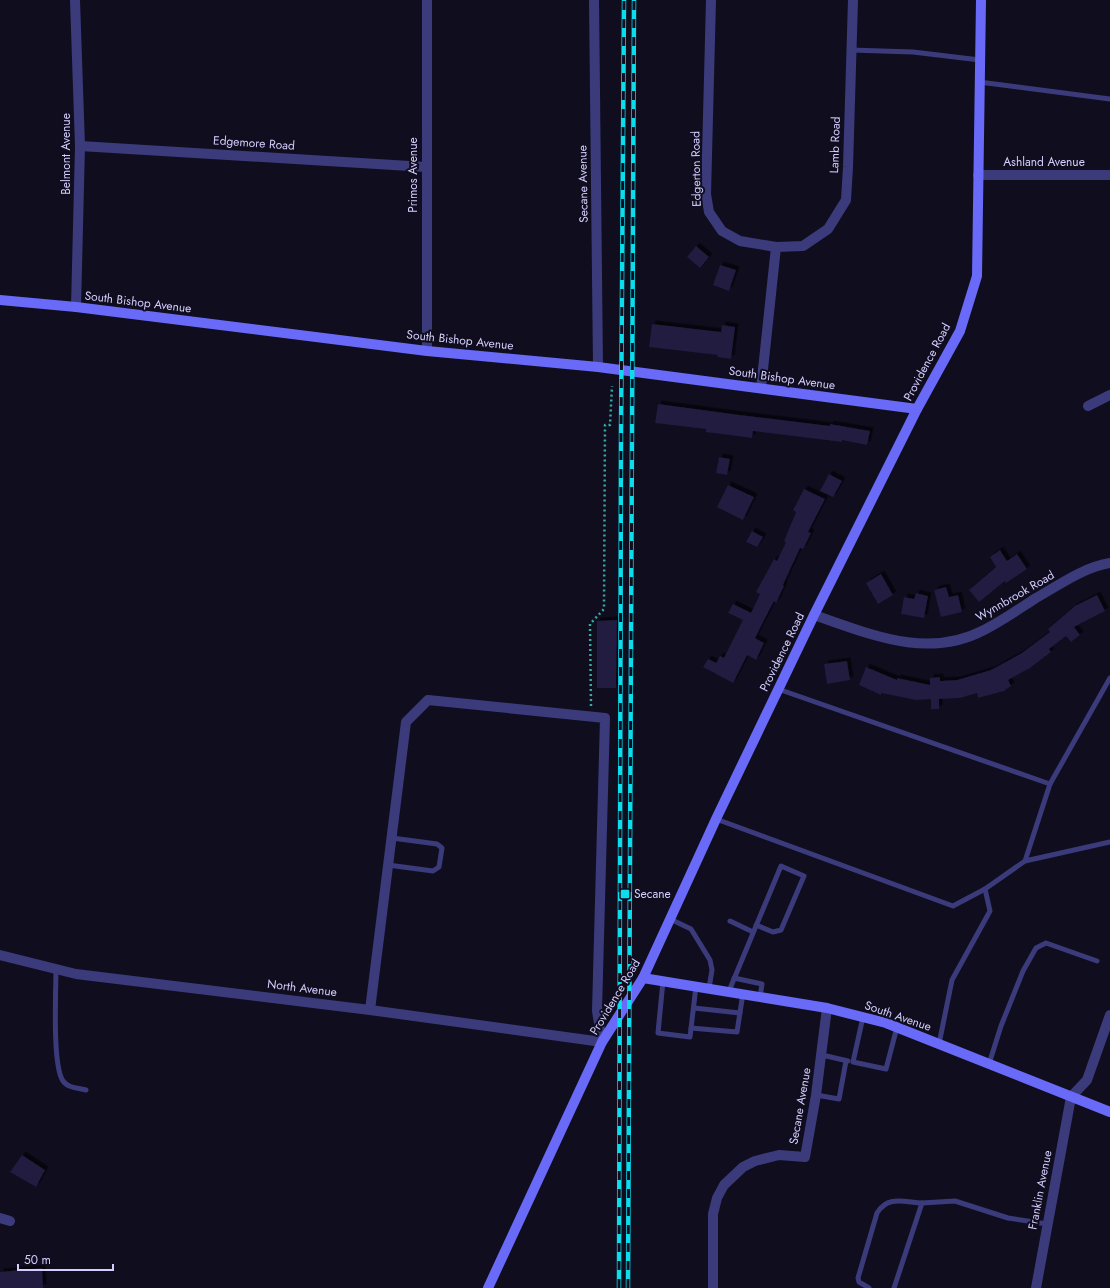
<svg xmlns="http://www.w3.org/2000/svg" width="1110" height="1288" font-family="Jost,sans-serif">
  <defs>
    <filter id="shadow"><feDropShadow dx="3.5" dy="-3.5" stdDeviation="0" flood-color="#0009"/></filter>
  </defs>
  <rect width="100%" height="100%" fill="#100d1f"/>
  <g fill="#211a3f" filter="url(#shadow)">
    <path d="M696,246L709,257L700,268L687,257Z"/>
    <path d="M720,265L736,270L729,291L713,285Z"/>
    <path d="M652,324L721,332L722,325L735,327L731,359L717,357L718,355L649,347Z"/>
    <path d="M658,404L740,415L830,426V424L870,431L867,445L842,440V442L753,431L752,438L737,436L706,432V429L655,423Z"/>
    <path d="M719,457L730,459L727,475L716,473Z"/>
    <path d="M829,474L842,481L833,497L820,491Z"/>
    <path d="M728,485L754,497L743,520L717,507Z"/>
    <path d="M804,489L825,499L808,532L811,533L803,549L800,548L783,585L784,586L776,603L774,601L755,638L764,643L756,660L747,655L733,683L703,667L708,659L716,663L720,656L724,658L743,620L728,613L733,604L751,613L760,594L756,592L774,559L777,561L786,542L784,541L796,512L793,510Z"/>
    <path d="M752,531L763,537L757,547L746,542Z"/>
    <path d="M1000,550L1007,561L1017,554L1027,569L1006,583L1005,581L979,602L969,590L996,567L990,557Z"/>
    <path d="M881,574L893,595L878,604L866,583Z"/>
    <path d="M946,587L949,597L958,595L962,612L941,617L934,590Z"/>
    <path d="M916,593L928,596L924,618L901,614L904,597L914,599Z"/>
    <path d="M1097,595L1105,611L1074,627L1080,635L1071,642L1066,636L1049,649L1051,652L1030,668L1008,680L1011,686L1004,691L978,698L977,693L960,698L939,699V709H931V699L916,700L881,693V695L859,685L866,667L897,680V678L930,685V678L940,677V681L957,680L991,670L1022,653L1050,632L1048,629L1075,606Z"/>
    <path d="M617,620L616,688H597V621Z"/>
    <path d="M847,661L850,680L827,684L824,664Z"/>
    <path d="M22,1155L45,1170L36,1187L10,1172Z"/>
    <path d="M42,1268L43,1288H0V1272Z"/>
  </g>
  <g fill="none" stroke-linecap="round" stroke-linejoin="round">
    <path stroke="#33aca1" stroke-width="2.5" stroke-dasharray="2 3" stroke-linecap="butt" d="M591,706L590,624L604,609L605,425H610L612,386"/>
    <g stroke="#3b3b7c" stroke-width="5">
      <path d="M851,50L913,52L980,60"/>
      <path d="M979,82L1110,99"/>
      <path d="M778,689L1050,784"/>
      <path d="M716,819L953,906L985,889L1025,861L1110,842"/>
      <path d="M1025,861L1050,784L1110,678"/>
      <path d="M388,865L433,871L439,867L442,848L437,844L392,838"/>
      <path d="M670,919L691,929L710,960L712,970L709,988"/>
      <path d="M730,921L753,932"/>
      <path d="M56,969C56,990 52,1065 63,1081C68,1088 78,1088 86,1090"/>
      <path d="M734,978L762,984L760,997"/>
      <path d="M663,981L658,1033L690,1037L696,986"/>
      <path d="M729,991L781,866L804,876L781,930L773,932L756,925"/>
      <path d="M694,1008L740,1013"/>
      <path d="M863,1017L853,1062L886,1069L897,1027"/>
      <path d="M691,1028L737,1032L743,993"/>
      <path d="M939,1044L952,980L990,911L985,889"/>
      <path d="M822,1055L848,1061"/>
      <path d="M989,1064L1001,1026L1023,971L1036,948L1046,943L1097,961"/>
      <path d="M816,1095L839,1099L846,1061"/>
      <path d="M869,1288L859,1282L858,1278L877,1213C888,1195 904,1202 922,1203"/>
      <path d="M894,1288L922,1203L955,1201L1008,1218L1047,1224"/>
    </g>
    <g stroke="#3b3b7c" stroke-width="10">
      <path d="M75,0L80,146L76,307"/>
      <path d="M594,0L598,367"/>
      <path d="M711,0L706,194L709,212L722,231L740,241L776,247L803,246L828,229L846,200L848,167L853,0"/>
      <path d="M80,146L426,167"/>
      <path d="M978,175H1110"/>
      <path d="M427,351V0"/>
      <path d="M761,388L776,247"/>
      <path d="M1088,406L1110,395"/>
      <path d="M814,615C870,634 927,660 984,630C1002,621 1019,609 1036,598C1059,585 1084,567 1110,563"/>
      <path d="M0,955L76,974L370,1010L602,1042L597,1011L605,718L428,700L406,722L370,1010"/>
      <path d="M0,1218L10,1221"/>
      <path d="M713,1288V1214L717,1198L724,1185L743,1167L755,1161L779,1155L805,1157L816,1095L827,1008"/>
      <path d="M1036,1288L1071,1097L1087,1080L1110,1015"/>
    </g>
    <g stroke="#696af8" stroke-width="10">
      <path d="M0,300L76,307L427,351L598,367L917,409"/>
      <path d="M643,978L827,1008L886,1023L1110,1112"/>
      <path d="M488,1288L602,1042L643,978L716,819L814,615L917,409L960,331L977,276L981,0"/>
    </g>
    <defs>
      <g id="rail">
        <path d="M619,1288L621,434L624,0"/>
        <path d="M628,1288L634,0"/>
      </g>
    </defs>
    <use href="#rail" stroke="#0bddec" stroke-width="4.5"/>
    <use href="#rail" stroke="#100d1f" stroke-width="3" stroke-dasharray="9" stroke-linecap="butt"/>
  </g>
  <rect fill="#0bddec" stroke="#100d1f" stroke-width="1.5" x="620" y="889" width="10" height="10" rx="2"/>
  <g text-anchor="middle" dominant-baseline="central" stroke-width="4" stroke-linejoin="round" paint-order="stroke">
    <g font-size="12" fill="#d2cefd" stroke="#100d1f">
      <text transform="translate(254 143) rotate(4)">Edgemore Road</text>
      <text transform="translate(835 145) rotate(-88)">Lamb Road</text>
      <text transform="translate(66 154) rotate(-90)">Belmont Avenue</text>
      <text x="1044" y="162">Ashland Avenue</text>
      <text transform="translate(696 169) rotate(-91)">Edgerton Road</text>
      <text transform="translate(413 175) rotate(-90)">Primos Avenue</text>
      <text transform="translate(583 184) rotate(-91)">Secane Avenue</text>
      <text transform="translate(138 302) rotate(7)">South Bishop Avenue</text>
      <text transform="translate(460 340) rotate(6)">South Bishop Avenue</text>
      <text transform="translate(927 362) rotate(-62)">Providence Road</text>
      <text transform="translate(782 378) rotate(8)">South Bishop Avenue</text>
      <text transform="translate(1015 596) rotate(-30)">Wynnbrook Road</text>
      <text transform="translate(782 652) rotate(-64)">Providence Road</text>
      <text transform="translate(302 988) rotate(7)">North Avenue</text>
      <text transform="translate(615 997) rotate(-59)">Providence Road</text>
      <text transform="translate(898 1016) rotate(19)">South Avenue</text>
      <text transform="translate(800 1106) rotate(-80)">Secane Avenue</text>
      <text transform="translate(1040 1190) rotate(-79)">Franklin Avenue</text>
    </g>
    <g font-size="12" fill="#d2cefd" stroke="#100d1f" text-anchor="start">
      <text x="634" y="894">Secane</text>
    </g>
  </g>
  <path d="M18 1264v6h95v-6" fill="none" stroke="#d2cefd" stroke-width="2"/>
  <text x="24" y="1264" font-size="12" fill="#d2cefd" stroke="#100d1f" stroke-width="3" paint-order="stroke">50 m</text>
</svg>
